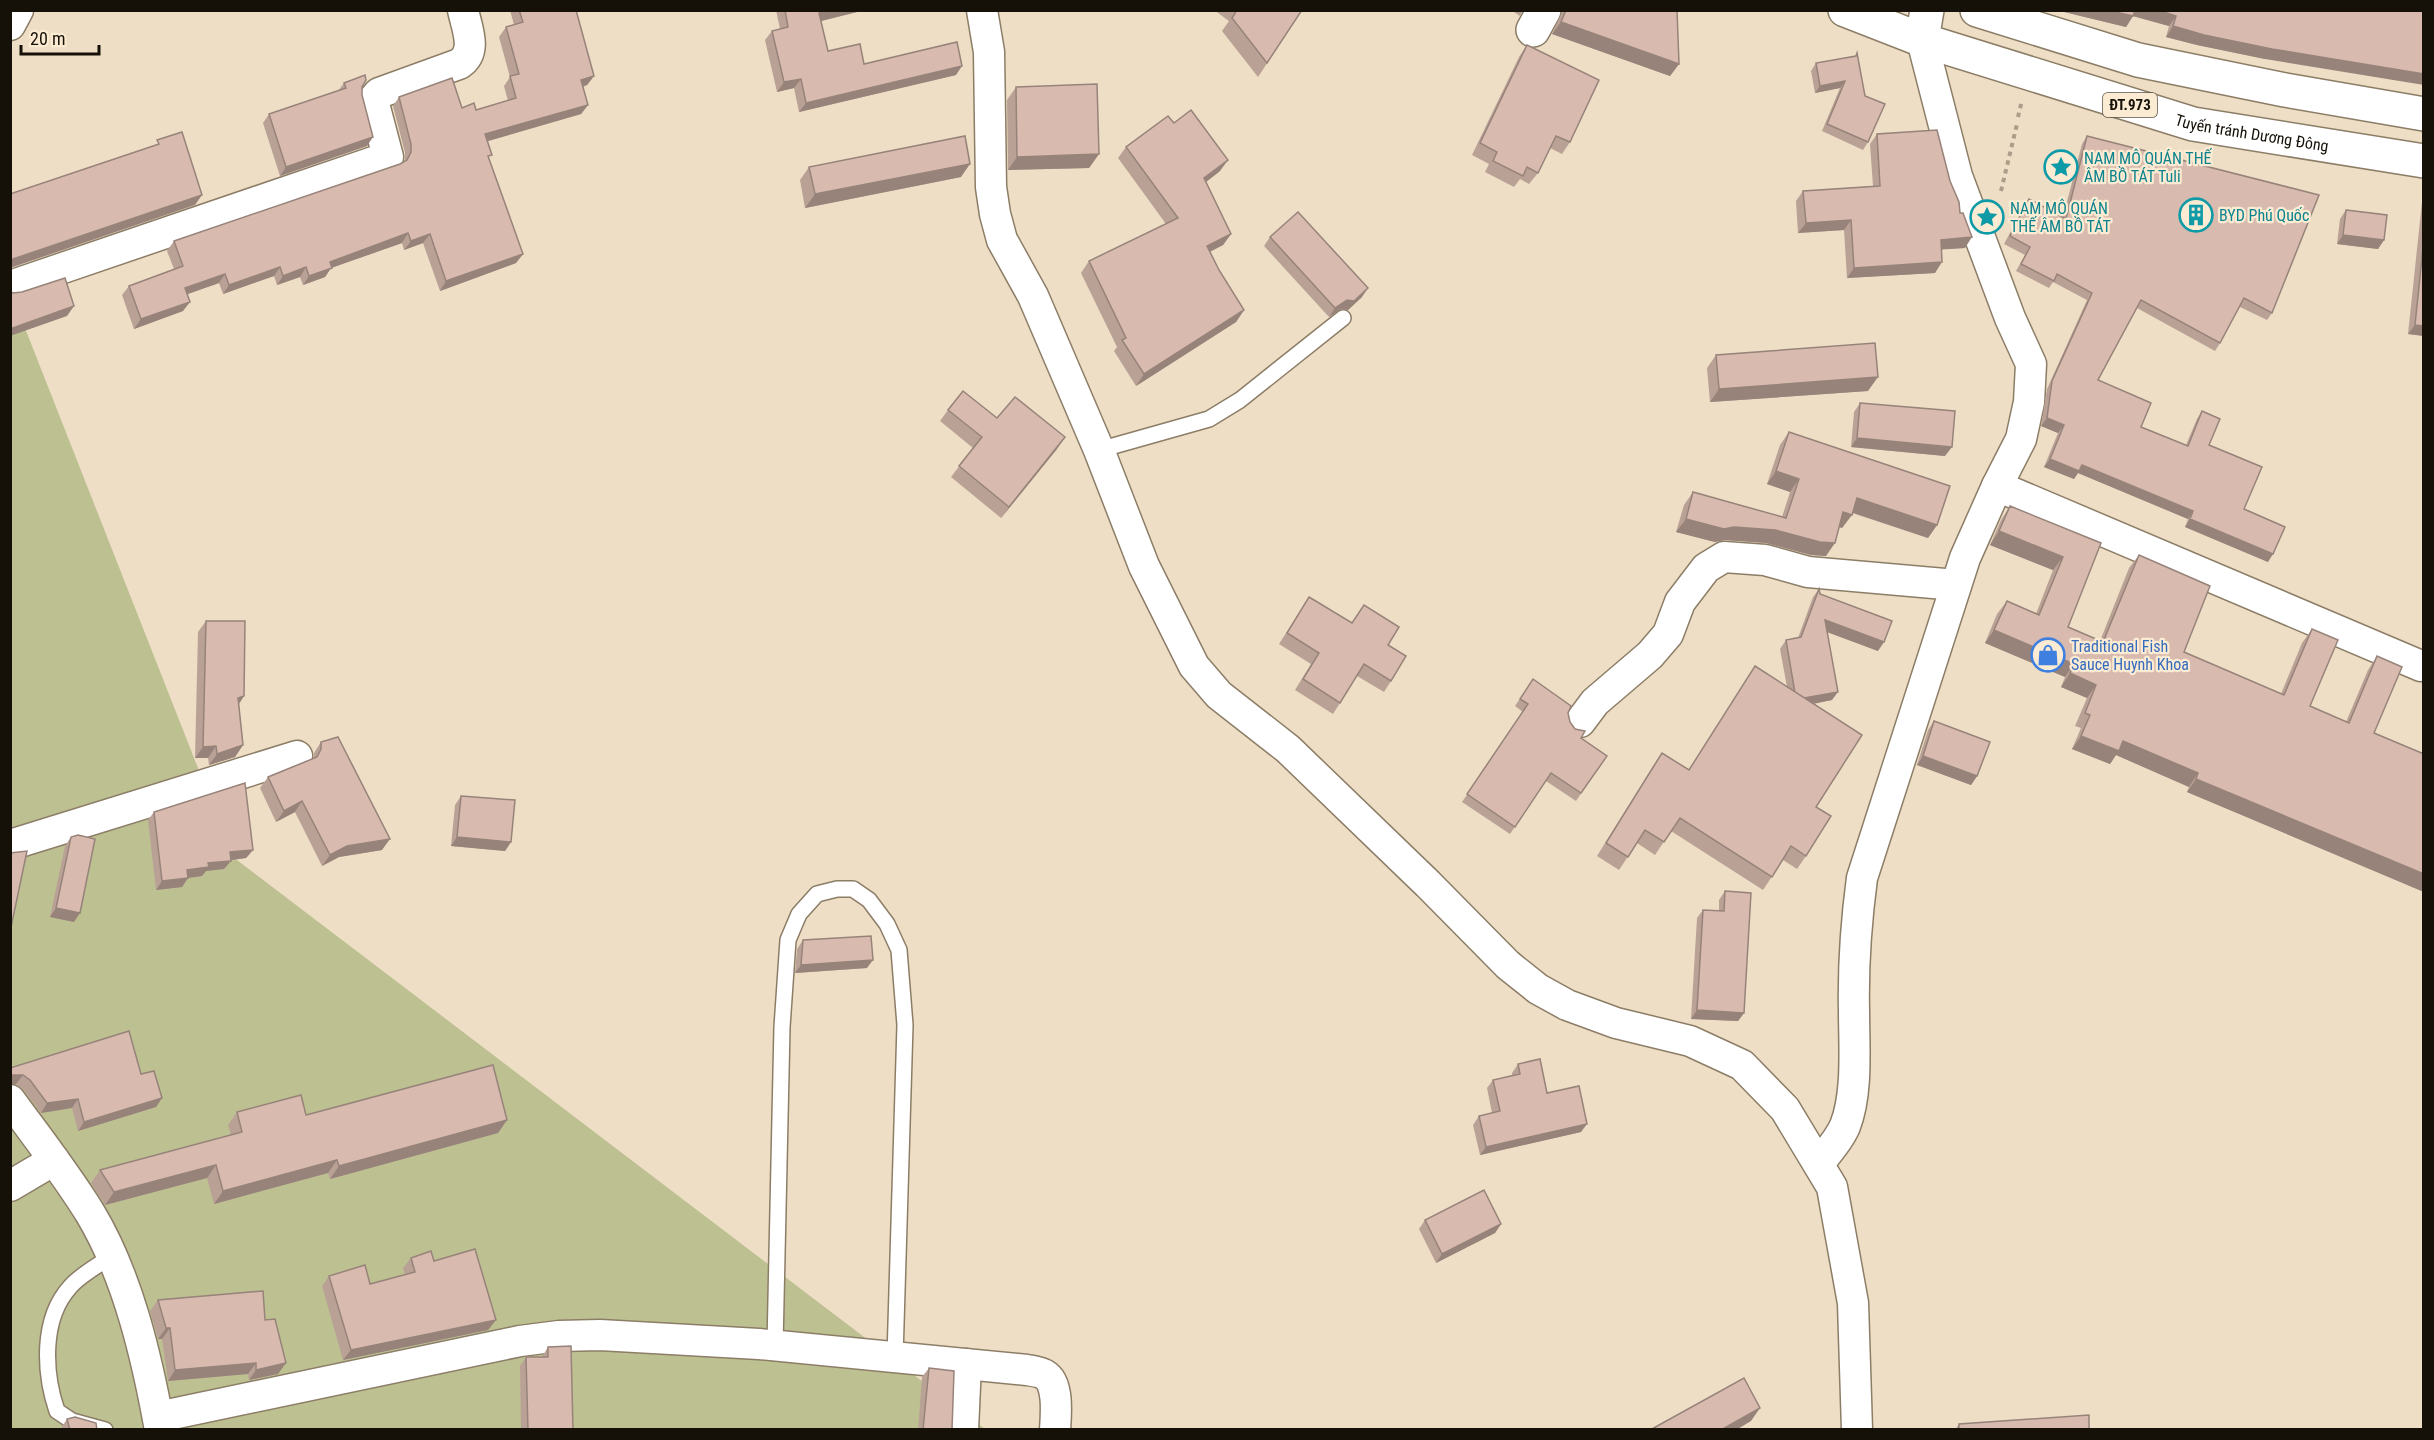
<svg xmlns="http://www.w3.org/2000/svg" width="2434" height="1440" font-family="'Roboto Condensed',sans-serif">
  <rect width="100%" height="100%" fill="#eedec5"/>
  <path fill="#bdc192" d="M10,290L233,857L985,1429H11Z"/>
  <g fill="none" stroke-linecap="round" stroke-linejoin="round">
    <defs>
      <g id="service">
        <path d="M1099,450L1209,419L1240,400L1343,318"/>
        <path d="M775,1345L782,1027L788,940L799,914L817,894L837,889H853L869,900L887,924L899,950L905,1025L895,1357"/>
        <path d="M105,1430L72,1421L57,1411C44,1373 41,1319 70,1287C80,1275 98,1266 111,1256"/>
      </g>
      <g id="minor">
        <path d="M982,10L989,52L991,187L995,214L1002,240L1033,296L1099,450L1144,566L1194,666L1219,695L1288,749L1428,884L1508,965L1538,989L1567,1005L1616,1023L1690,1041L1742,1065L1785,1109L1832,1187L1853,1303L1857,1430"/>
        <path d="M10,25L18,10"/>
        <path d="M10,286L388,157L373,100L379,93L459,64C478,52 467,29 463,10"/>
        <path d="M1997,486L2421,666"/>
        <path d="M1580,722L1595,702L1650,655L1668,634L1680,602L1706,568L1724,557L1765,560L1808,572L1956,585"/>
        <path d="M10,845L297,756"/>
        <path d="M10,1100C37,1137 66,1174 90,1213C128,1276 147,1358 160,1430"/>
        <path d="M1819,1163C1828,1152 1839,1140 1845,1126C1858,1093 1854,1046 1854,1011C1853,966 1856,923 1862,878L1965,558L1997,486L2021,439L2029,402L2031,364L2010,318L1957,176L1922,40"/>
        <path d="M10,1186L54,1160"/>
        <path d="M158,1417L520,1341L559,1336L600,1335L759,1344L1027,1370C1033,1371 1041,1372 1045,1375C1059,1383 1056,1415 1055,1430"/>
        <path d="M963,1430L966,1364"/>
      </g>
      <g id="primary">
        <path id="s1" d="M1845,10L1922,40L2193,124L2424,161"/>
        <path d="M1977,10L2138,60L2285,90L2424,114"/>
        <path d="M1533,30L1544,10"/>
        <path d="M1922,40L1927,10"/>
      </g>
    </defs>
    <use href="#service" stroke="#8c7d67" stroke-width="18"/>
    <use href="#minor" stroke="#8c7d67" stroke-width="33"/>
    <use href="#primary" stroke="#8c7d67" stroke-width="36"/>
    <g stroke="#aa9d89" stroke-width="4" stroke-dasharray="4.5 4.5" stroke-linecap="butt">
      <path d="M2018,117L2022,100"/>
      <path d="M2001,191L2017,124"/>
    </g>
    <use href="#service" stroke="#fff" stroke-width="15"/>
    <use href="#minor" stroke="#fff" stroke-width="30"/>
    <use href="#primary" stroke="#fff" stroke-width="33"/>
  </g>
  <g fill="#baa196">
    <path d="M510,10H576L594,76L587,85L583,87L588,105L581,114L487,141L489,159L523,254L516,263L440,291L423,243L404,250L402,243L331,268L325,277L303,285L300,277L277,285L274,276L223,294L219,283L188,294L183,311L134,329L122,295L129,286L174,269L167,251L174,241L400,164L405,161V153L393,106L399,97L476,110L508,101L504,86L510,77L499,37L506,27L514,25Z"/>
    <path d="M776,10H865L821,21L828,51L864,64L956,75L799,112L794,88L777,92L765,40L772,31L780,29Z"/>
    <path d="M1214,10H1302L1258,77L1222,31L1229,21Z"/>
    <path d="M1511,10H1523L1520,16Z"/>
    <path d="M1563,10H1677L1679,64L1670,76L1552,34Z"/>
    <path d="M2056,10H2424L2265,59L2197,45L2166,37L2169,26L2133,16L2126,27Z"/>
    <path d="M1527,45L1570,142L1562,154L1550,148L1538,173L1529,184L1520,179L1514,187L1485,172L1489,164L1472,155L1519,57Z"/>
    <path d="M1857,53L1868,142L1863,150L1822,131L1840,88L1815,93L1811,71L1816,63L1855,56Z"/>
    <path d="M344,83L362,95L367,146L280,176L263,123L269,114L338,91Z"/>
    <path d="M1016,87L1099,154L1089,168L1008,170L1007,100Z"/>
    <path d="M1174,123L1220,171L1206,182L1231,234L1223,245L1210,252L1219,270L1244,310L1236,322L1136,386L1114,351L1117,347L1081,273L1089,261L1166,224L1118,158L1126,147Z"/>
    <path d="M1877,134L1950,181L1960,213L1965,248L1942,249L1935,273L1847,278L1844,230L1798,233L1796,201L1803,191L1873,186L1870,144Z"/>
    <path d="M2087,136L2272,313L2267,320L2240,307L2220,343L2215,351L2137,308L2098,380L2141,427L2186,445L2197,419L2202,411L2209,445L2244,509L2268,562L2185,527L2188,519L2078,473L2074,479L2044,467L2058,433L2041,426L2047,389L2087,300L2053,282L2049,288L2016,271L2025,255L2004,244L2024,207L2029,199L2063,217L2082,144Z"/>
    <path d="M809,167L961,177L805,208L800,180Z"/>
    <path d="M2424,200V336L2408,334L2422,202Z"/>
    <path d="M2346,210L2384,240L2378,249L2337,244L2340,219Z"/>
    <path d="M1270,237L1362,297L1348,310L1341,309L1329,317L1264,246Z"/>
    <path d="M1716,355L1868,391L1710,402L1707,368Z"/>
    <path d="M1860,403L1945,456L1851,447L1854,412Z"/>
    <path d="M948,410L997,418L1057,449L1001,518L951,477L973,448L940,421Z"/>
    <path d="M1789,432L1937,525L1928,538L1852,513L1842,528L1839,527L1826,556L1811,555L1766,543L1725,540L1715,542L1676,532L1684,505L1693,492L1782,517L1790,492L1767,484L1780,445Z"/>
    <path d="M2010,506L2101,543L2068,627L2100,641L2129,568L2139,555L2184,652L2281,694L2302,643L2312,629L2310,706L2346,722L2368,670L2377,656L2374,733L2424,754V892L2187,792L2189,787L2116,755L2110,764L2072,749L2081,728L2075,726L2087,698L2061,687L2065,677L1985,643L1997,614L2007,601L2036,614L2053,570L1990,545L2001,520Z"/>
    <path d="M1819,589L1820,594L1878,651L1827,632L1832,700L1813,704L1816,807L1806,856L1797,869L1783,860L1763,890L1671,831L1655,855L1637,843L1619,870L1597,856L1653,766L1662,753L1689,770L1755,666L1787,687L1780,649L1786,640L1798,638L1813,597Z"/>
    <path d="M1309,597L1352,623L1364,605L1388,645L1391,681L1384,692L1357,676L1333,714L1295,690L1311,664L1279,644Z"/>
    <path d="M206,621L244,696L239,704L243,745L235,757L209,765L208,758H195L198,632Z"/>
    <path d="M1533,679L1568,713L1570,722L1581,738L1607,756L1576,801L1546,781L1510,834L1462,802L1523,712L1515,706Z"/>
    <path d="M1934,721L1977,776L1971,785L1917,765L1928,730Z"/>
    <path d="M321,742L382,850L339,857L322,866L295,812L276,822L260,788L268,777L314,758V753Z"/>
    <path d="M461,796L511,842L505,851L451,846L455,805Z"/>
    <path d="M154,812L253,850L246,858L231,860L224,869L206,871L202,876L188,878L182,887L156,890L148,820Z"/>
    <path d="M71,837L74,922L50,917L65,846Z"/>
    <path d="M1725,891L1744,1013L1738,1021L1691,1019L1697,918L1703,910L1719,911V900Z"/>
    <path d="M803,940L867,968L795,973L797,949Z"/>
    <path d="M1518,1064L1547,1093L1581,1132L1480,1155L1473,1125L1479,1116L1492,1113L1487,1088L1493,1080L1512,1075V1073Z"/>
    <path d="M10,1068L141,1074L162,1098L156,1107L78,1131L72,1108L41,1113L23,1089L16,1084H10Z"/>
    <path d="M237,1112L306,1115L507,1120L498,1133L330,1179L328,1173L214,1204L207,1178L105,1205L91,1183L100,1170L231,1135L228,1125Z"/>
    <path d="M1425,1220L1501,1224L1495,1233L1436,1263L1419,1229Z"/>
    <path d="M411,1258L434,1261L496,1320L488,1330L343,1360L322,1286L329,1276L370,1284L405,1274L403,1268Z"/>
    <path d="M158,1300L265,1320L278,1374L249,1380L248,1374L168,1381L162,1339H158L150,1311Z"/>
    <path d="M548,1347L573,1430H521L520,1366L526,1357H542Z"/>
    <path d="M929,1368L952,1430H918L922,1377Z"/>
    <path d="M67,1419L97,1430H60Z"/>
    <path d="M1959,1424L2089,1430H1955Z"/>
  </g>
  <g fill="#97837a">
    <path d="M832,10H865L813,23L819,13Z"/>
    <path d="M2056,10H2107L2133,16L2126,27Z"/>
    <path d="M2132,10H2158L2176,16L2169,26L2129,15Z"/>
    <path d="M1561,22L1679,64L1670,76L1552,34Z"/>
    <path d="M2173,26L2424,74V85L2265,59L2197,45L2166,37Z"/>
    <path d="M962,66L956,75L799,112L806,103Z"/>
    <path d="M594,76L587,85L574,89L581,80Z"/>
    <path d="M801,79L794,88L777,92L784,82Z"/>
    <path d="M1845,81L1840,88L1815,93L1820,86Z"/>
    <path d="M588,105L581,114L478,144L485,134Z"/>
    <path d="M373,137L367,146L280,176L286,167Z"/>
    <path d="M1099,154L1089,168L1008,170L1017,157Z"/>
    <path d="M1228,160L1220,171L1197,189L1204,178Z"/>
    <path d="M970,164L961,177L805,208L815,194Z"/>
    <path d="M202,195L195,205L10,268V260Z"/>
    <path d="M1851,220L1844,230L1798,233L1806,223Z"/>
    <path d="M408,233L402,243L331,268L325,277L303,285L309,276L330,262Z"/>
    <path d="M430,234L423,243L404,250L411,241Z"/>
    <path d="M1231,234L1223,245L1199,257L1207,246Z"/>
    <path d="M2343,235L2384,240L2378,249L2337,244Z"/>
    <path d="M1972,237L1965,248L1934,250L1941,240Z"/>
    <path d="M523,254L516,263L440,291L446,281Z"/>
    <path d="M1942,262L1935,273L1847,278L1854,268Z"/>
    <path d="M280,267L274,276L223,294L229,285Z"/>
    <path d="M306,267L300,277L277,285L283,276Z"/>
    <path d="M225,274L219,283L179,297L185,288Z"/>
    <path d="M1368,288L1362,297L1348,310L1341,309L1329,317L1335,308L1347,300Z"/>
    <path d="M190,302L183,311L134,329L141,319Z"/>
    <path d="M74,306L67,316L10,336V329Z"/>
    <path d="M1244,310L1236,322L1136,386L1144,374Z"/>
    <path d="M2415,325L2424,326V336L2408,334Z"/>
    <path d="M1878,377L1868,391L1710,402L1719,389Z"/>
    <path d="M2047,418L2064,425L2058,433L2041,426Z"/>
    <path d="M1065,437L1057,449L1001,518L1009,507Z"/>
    <path d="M1857,438L1952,447L1945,456L1851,447Z"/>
    <path d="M2050,459L2082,465L2193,511L2188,519L2078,473L2074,479L2044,467Z"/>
    <path d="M1776,471L1799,479L1790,492L1767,484Z"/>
    <path d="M1857,498L1937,525L1928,538L1848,511Z"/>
    <path d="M1843,512L1852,515L1842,528L1834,525Z"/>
    <path d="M1686,519L1734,527L1775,530L1835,543L1826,556L1811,555L1766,543L1725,540L1715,542L1676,532Z"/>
    <path d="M2190,519L2273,554L2268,562L2185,527Z"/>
    <path d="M1999,531L2063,557L2053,570L1990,545Z"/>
    <path d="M1825,620L1884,642L1878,651L1819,629Z"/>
    <path d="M1994,630L2074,664L2065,677L1985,643Z"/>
    <path d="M2070,673L2096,685L2087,698L2061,687Z"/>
    <path d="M1838,692L1832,700L1791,708L1797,699Z"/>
    <path d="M244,696L236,708L238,698Z"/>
    <path d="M2081,736L2123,741L2198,773L2189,787L2116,755L2110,764L2072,749Z"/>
    <path d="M243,745L235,757L209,765L217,754Z"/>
    <path d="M216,746L208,758H195L203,747Z"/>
    <path d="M1923,756L1977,776L1971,785L1917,765Z"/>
    <path d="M2196,779L2424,874V892L2187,792Z"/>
    <path d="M302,801L295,812L276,822L284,811Z"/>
    <path d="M457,837L511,842L505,851L451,846Z"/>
    <path d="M390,839L382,850L339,857L322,866L330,855L347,846Z"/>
    <path d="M253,850L246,858L224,861L230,852Z"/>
    <path d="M231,861L224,869L206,871L202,876L181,879L187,870L208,863Z"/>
    <path d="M188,878L182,887L156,890L162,881Z"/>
    <path d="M56,908L80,913L74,922L50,917Z"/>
    <path d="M873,960L867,968L795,973L801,965Z"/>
    <path d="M1697,1010L1744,1013L1738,1021L1691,1019Z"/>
    <path d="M10,1075H23L16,1084H10Z"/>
    <path d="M162,1098L156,1107L78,1131L84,1122Z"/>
    <path d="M78,1099L72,1108L41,1113L47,1103Z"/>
    <path d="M507,1120L498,1133L330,1179L339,1166Z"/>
    <path d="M1587,1124L1581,1132L1480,1155L1486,1147Z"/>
    <path d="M337,1160L328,1173L214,1204L223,1191Z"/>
    <path d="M216,1165L207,1178L105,1205L114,1192Z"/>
    <path d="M1501,1224L1495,1233L1436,1263L1442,1254Z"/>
    <path d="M496,1320L488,1330L343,1360L351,1350Z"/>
    <path d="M166,1328H170L162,1339H158Z"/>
    <path d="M256,1363L248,1374L168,1381L175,1370Z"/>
    <path d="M286,1363L278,1374L249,1380L256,1370Z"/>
    <path d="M1760,1408L1751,1421L1736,1430H1721Z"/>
  </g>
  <g fill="#d8bbae" stroke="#97837a" stroke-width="1.5">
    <path d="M519,10H576L594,76L581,80L588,105L485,134L492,155L488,156L523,254L446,281L430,234L411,241L408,233L330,262L332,268L309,276L306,267L283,276L280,267L229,285L225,274L185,288L190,302L141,319L129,286L183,266L174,241L400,164L407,160L411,152V144L399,97L452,78L462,108L474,103L476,110L516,98L510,76L519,74L506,27L523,22Z"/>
    <path d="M785,10H832L819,13L828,51L860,44L864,64L957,42L962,66L806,103L801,79L784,82L772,31L788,27Z"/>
    <path d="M1237,10H1302L1267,63L1232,18Z"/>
    <path d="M1566,10H1677L1679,64L1561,22Z"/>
    <path d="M2107,10H2135L2133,16Z"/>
    <path d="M2158,10H2424V74L2272,49L2204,35L2173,26L2176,16Z"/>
    <path d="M1527,45L1599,80L1570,142L1556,136L1538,173L1527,167L1523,176L1493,161L1497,152L1480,143Z"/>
    <path d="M1857,53L1865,96L1885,104L1868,142L1827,124L1845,81L1820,86L1816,63L1856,56Z"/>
    <path d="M365,75L366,80L362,87V95L373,137L286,167L269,114L346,88L344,83Z"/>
    <path d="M1097,84L1099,154L1017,157L1016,87Z"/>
    <path d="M1191,110L1228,160L1204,178L1231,234L1207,246L1219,270L1244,310L1144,374L1122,340L1126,338L1089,261L1178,218L1126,147L1168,116L1174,123Z"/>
    <path d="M1937,130L1950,181L1959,202L1960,213H1963L1972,237L1941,240L1942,262L1854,268L1851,220L1806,223L1803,191L1880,186L1877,134Z"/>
    <path d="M182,132L202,195L10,260V194L159,144L157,140Z"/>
    <path d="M965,136L970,164L815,194L809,167Z"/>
    <path d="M2087,136L2319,195L2272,313L2244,298L2220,343L2141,300L2098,380L2151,403L2141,427L2188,446L2202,411L2220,419L2209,445L2262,467L2244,509L2285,527L2273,554L2190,519L2193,511L2082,465L2079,471L2050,459L2064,425L2047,418L2052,381L2092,293L2057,274L2054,281L2021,264L2030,247L2010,236L2029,199L2066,219Z"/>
    <path d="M2346,210L2387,215L2384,240L2343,235Z"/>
    <path d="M1298,212L1368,288L1354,301L1347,300L1335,308L1270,237Z"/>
    <path d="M2424,238V326L2415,325Z"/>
    <path d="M65,278L74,306L10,329V291L13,293L22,292Z"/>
    <path d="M1875,343L1878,377L1719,389L1716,355Z"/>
    <path d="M963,391L997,418L1015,397L1065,437L1009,507L959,466L982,437L948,410Z"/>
    <path d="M1860,403L1955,411L1952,447L1857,438Z"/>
    <path d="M1789,432L1950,486L1937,525L1857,498L1852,515L1843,512L1835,543L1820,542L1775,530L1734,527L1724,529L1686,519L1693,492L1786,518L1799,479L1776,471Z"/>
    <path d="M2010,506L2101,543L2068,627L2103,642L2139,555L2210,586L2184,652L2284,695L2312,629L2338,640L2310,706L2349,723L2377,656L2402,667L2374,733L2424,754V874L2196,779L2198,773L2123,741L2119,751L2081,736L2090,715L2085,713L2096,685L2070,673L2074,664L1994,630L2007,601L2039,615L2063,557L1999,531Z"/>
    <path d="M1819,589L1820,594L1892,621L1884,642L1825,620L1838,692L1804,698L1795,693L1786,640L1801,637Z"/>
    <path d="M1309,597L1352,623L1364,605L1399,627L1388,645L1406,656L1391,681L1364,664L1340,703L1303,679L1319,653L1287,633Z"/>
    <path d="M206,621H245L244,696L238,698L243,745L217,754L216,746L203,747Z"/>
    <path d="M1755,666L1862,735L1816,807L1831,816L1806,856L1791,846L1772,877L1680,818L1664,842L1645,830L1628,857L1606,843L1662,753L1689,770Z"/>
    <path d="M1533,679L1571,706L1568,713L1570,722L1575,729L1585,731L1581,738L1607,756L1581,793L1551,773L1515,827L1467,794L1528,704L1520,699Z"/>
    <path d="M1934,721L1990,742L1977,776L1923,756Z"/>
    <path d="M338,737L390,839L347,846L330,855L302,801L284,811L268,777L317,757L321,749V742Z"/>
    <path d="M245,783L253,850L230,852L231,861L208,863L209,867L187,870L188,878L162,881L154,812Z"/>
    <path d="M461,796L515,800L511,842L457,837Z"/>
    <path d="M78,835L95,839L80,913L56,908L71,837Z"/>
    <path d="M27,851L10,932V853Z"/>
    <path d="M1725,891L1751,893L1744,1013L1697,1010L1703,910L1724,911Z"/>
    <path d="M871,936L873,960L801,965L803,940Z"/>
    <path d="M129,1031L141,1074L154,1071L162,1098L84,1122L78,1099L47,1103L30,1080L23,1075H10V1068Z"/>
    <path d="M1540,1059L1547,1093L1579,1086L1587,1124L1486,1147L1479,1116L1500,1111L1493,1080L1520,1074L1518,1064Z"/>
    <path d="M493,1065L507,1120L339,1166L337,1160L223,1191L216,1165L114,1192L100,1170L242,1132L237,1112L301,1095L306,1115Z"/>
    <path d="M1484,1190L1501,1224L1442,1254L1425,1220Z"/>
    <path d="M475,1249L496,1320L351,1350L329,1276L365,1265L370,1284L415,1272L411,1258L431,1251L434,1261Z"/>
    <path d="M263,1291L265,1320L275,1319L286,1363L256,1370V1363L175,1370L170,1328H166L158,1300Z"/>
    <path d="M571,1346L573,1430H528L526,1357H548V1347Z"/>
    <path d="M929,1368L954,1371L952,1430H923Z"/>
    <path d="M1744,1378L1760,1408L1721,1430H1650Z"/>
    <path d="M2089,1415V1430H1959V1424Z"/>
    <path d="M75,1417L96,1423L97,1430H70L67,1419Z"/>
  </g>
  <defs>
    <symbol id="sight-ring" viewBox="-11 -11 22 22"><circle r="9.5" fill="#fbebd2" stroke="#0f9aa8" stroke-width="1.5"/><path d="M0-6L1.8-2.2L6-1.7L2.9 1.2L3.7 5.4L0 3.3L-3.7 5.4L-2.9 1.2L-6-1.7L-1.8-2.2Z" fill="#0f9aa8"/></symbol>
    <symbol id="building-ring" viewBox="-11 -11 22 22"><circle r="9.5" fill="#fbebd2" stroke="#0f9aa8" stroke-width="1.5"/><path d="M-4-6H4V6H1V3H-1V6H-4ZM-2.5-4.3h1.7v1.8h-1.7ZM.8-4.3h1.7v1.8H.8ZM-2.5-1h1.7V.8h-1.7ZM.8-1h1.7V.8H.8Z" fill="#0f9aa8"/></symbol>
    <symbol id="shop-ring" viewBox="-11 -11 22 22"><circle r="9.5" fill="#fbebd2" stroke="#3f7fe0" stroke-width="1.5"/><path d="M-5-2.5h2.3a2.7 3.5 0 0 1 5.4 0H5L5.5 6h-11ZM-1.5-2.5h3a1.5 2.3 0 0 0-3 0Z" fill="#3f7fe0"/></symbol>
  </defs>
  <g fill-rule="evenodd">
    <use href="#sight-ring" x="2042" y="148" width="38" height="38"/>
    <use href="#building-ring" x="2177" y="196" width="38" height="38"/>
    <use href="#sight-ring" x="1968" y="198" width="38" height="38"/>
    <use href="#shop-ring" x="2029" y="636" width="38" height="38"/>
  </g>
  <g text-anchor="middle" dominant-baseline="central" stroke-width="4.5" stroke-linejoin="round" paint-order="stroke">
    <rect fill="#fbebd2" stroke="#5b5245" stroke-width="1.5" x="2103" y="93" width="54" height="24" rx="4.5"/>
    <g font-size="15" font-weight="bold" fill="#161108">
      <text x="2130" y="105">ĐT.973</text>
    </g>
    <g font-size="16" fill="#161108" stroke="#fbebd2">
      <text stroke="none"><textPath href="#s1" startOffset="426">Tuyến tránh Dương Đông</textPath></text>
    </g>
    <g font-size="16" fill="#0d838f" stroke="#fbebd2" text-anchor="start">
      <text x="2084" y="158">NAM MÔ QUÁN THẾ<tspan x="2084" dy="18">ÂM BỒ TÁT Tuli</tspan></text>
      <text x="2010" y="208">NAM MÔ QUÁN<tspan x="2010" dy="18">THẾ ÂM BỒ TÁT</tspan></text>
      <text x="2219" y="215">BYD Phú Quốc</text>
    </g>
    <g font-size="16" fill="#366cbe" stroke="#fbebd2" text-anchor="start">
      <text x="2071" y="646">Traditional Fish<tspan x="2071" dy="18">Sauce Huynh Khoa</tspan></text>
    </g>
  </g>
  <rect width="2434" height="1440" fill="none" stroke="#161108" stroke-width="24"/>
  <path d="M21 45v9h78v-9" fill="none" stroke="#161108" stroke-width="3"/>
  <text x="30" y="45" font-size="18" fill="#161108" stroke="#fbebd2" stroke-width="4.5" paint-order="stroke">20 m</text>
</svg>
